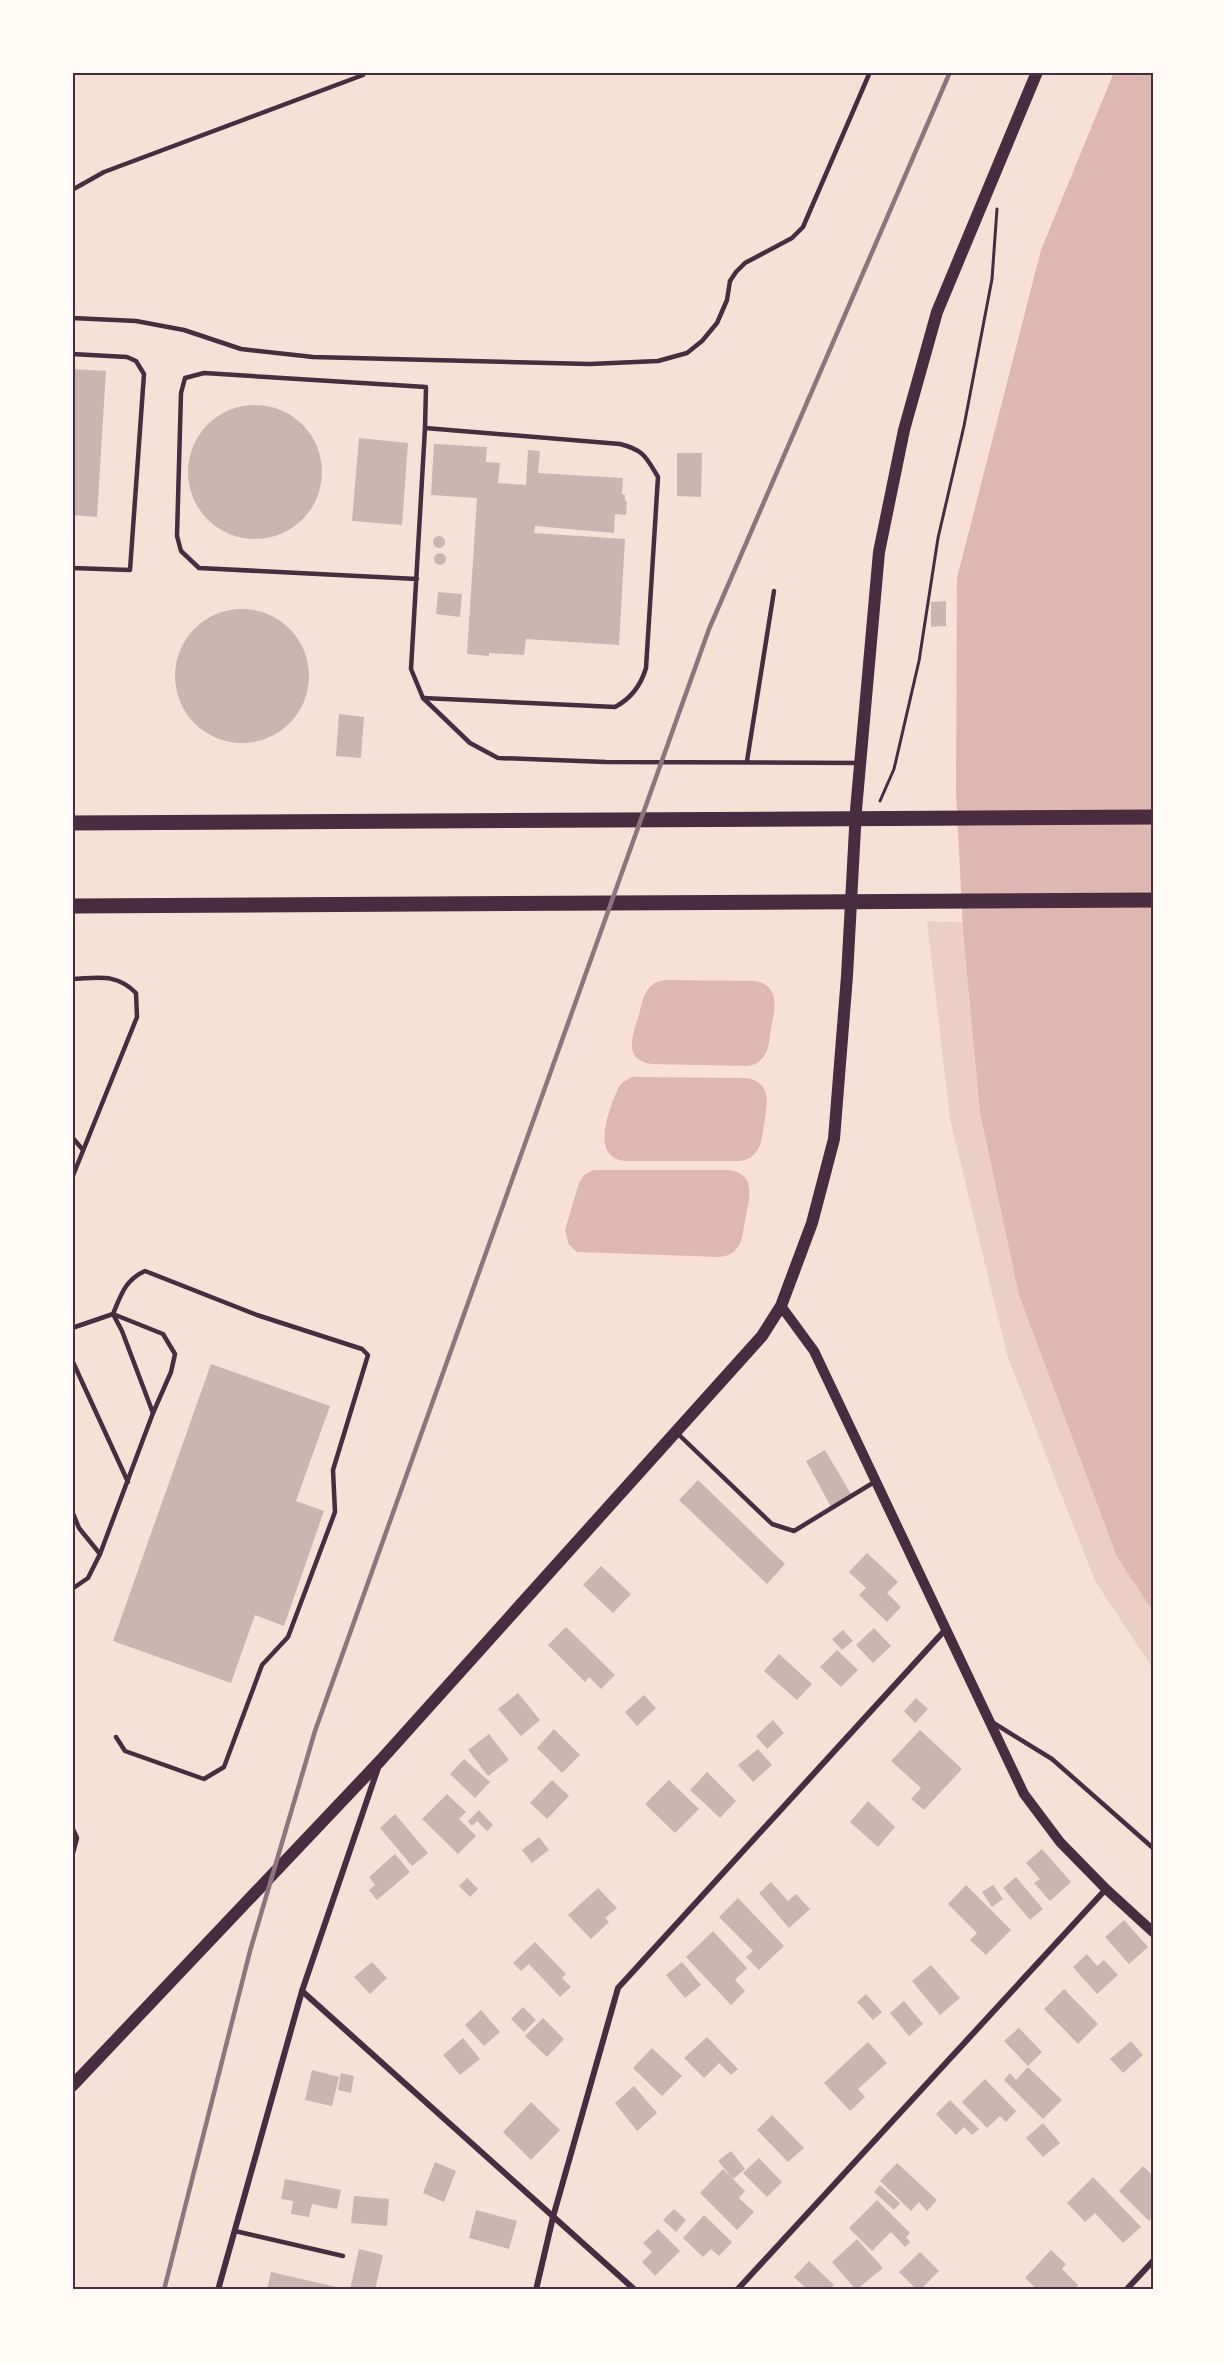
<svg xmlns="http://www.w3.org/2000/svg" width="1225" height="2362" font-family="Ubuntu,sans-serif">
  <rect width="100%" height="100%" fill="#f7e1d7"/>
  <path fill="#ebcfc5" d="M927,921L983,923L1117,1557L1153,1611V1669L1095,1581L1007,1355L950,1119Z"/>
  <g fill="#dcb8b0">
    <path d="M1114,72H1153V1611L1117,1557L1019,1295L980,1112L963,930L956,791L957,578L1041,250Z"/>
    <path d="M665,980L755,981C781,986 775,1009 771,1028C770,1037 769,1049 764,1056C760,1062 755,1065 748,1066L651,1064C622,1059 633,1034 639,1015C641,1006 643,995 649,988C653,983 658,981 665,980Z"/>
    <path d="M632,1077L747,1078C773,1083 767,1105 764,1125C762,1134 762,1145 756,1152C752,1158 746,1160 740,1161H624C589,1155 610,1109 618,1088L623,1082Z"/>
    <path d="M593,1170H729C758,1174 749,1200 745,1221C743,1230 743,1241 737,1248C733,1254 727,1256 720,1257L577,1252L569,1245L565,1230L579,1183L584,1175Z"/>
  </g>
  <g fill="#ccb4b1">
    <path d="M72,369L106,371L97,517L72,515Z"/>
    <circle cx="255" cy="472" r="67"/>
    <path d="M359,438L408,443L402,525L352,521Z"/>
    <path d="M434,444L487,447L486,462L500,463L498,483L526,485L528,450L540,451L538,473L623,478L622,494L625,495V501H627L626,515L615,514L614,533L535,526L534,533L625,539L619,645L526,639L524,655L489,653V656L467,654L477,498L431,495Z"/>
    <path d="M677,453H702L701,497L677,496Z"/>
    <circle cx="439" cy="542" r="6"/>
    <circle cx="440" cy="559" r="6"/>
    <path d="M438,592L462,594L460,617L436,614Z"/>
    <path d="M946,601V626L931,627V602Z"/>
    <circle cx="242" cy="676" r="67"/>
    <path d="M339,714L364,717L361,758L336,756Z"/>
    <path d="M211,1364L330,1406L296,1501L324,1511L284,1626L255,1615L231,1683L113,1641Z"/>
    <path d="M825,1450L851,1494L831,1507L806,1461Z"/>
    <path d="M698,1480L785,1564L767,1584L679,1500Z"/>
    <path d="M867,1553L898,1582L887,1593L901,1607L887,1622L859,1595L866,1588L849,1572Z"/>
    <path d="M601,1566L631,1594L613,1613L583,1585Z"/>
    <path d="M566,1627L615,1675L601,1689L589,1677L585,1682L548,1645Z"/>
    <path d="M874,1628L891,1646L873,1663L856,1645Z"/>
    <path d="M843,1630L853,1641L842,1650L832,1639Z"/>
    <path d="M837,1650L858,1670L841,1687L820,1667Z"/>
    <path d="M779,1654L812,1684L797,1700L764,1671Z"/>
    <path d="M518,1693L540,1720L521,1736L498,1709Z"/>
    <path d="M644,1695L656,1708L637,1726L625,1712Z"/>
    <path d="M916,1698L928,1709L915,1723L904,1711Z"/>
    <path d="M773,1720L784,1733L767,1749L756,1736Z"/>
    <path d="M554,1729L580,1755L562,1773L537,1748Z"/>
    <path d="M920,1730L962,1769L924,1810L911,1799L921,1788L891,1761Z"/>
    <path d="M489,1734L509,1760L488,1776L468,1750Z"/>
    <path d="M758,1749L772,1765L753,1782L738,1765Z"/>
    <path d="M464,1759L490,1782L475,1798L450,1774Z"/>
    <path d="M707,1772L736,1801L720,1818L690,1790Z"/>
    <path d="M552,1780L569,1796L547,1819L530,1803Z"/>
    <path d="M669,1780L699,1809L675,1833L645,1804Z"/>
    <path d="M447,1794L466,1812L459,1819L476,1836L458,1854L422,1819Z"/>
    <path d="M868,1801L895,1827L878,1847L850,1822Z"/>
    <path d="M479,1810L493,1825L487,1831L477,1821L472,1826L468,1821Z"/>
    <path d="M395,1814L428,1853L412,1866L380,1828Z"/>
    <path d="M539,1837L549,1850L532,1863L522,1850Z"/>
    <path d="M1042,1849L1071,1882L1050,1901L1034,1883L1040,1879L1026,1863Z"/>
    <path d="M395,1854L410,1872L377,1900L369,1890L375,1885L369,1877Z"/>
    <path d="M1016,1877L1043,1909L1030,1920L1003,1888Z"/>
    <path d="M467,1878L478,1889L470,1897L459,1886Z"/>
    <path d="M771,1882L788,1901L796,1894L810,1909L789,1928L759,1893Z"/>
    <path d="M966,1885L1011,1930L986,1955L970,1940L977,1933L948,1904Z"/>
    <path d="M993,1885L1003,1899L992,1907L982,1892Z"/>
    <path d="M598,1888L617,1908L605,1918L609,1922L591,1939L568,1915Z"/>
    <path d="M738,1898L784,1946L759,1970L746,1957L753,1951L719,1917Z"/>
    <path d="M1124,1920L1148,1947L1129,1964L1105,1937Z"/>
    <path d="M713,1931L747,1968L735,1980L745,1991L731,2005L686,1957Z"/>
    <path d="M535,1942L566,1974L562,1978L571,1987L560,1997L529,1964L521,1971L513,1963Z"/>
    <path d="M1087,1954L1097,1966L1104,1960L1118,1975L1097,1994L1073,1967Z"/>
    <path d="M372,1962L387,1978L370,1994L354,1977Z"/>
    <path d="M682,1962L701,1985L685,1998L666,1975Z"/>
    <path d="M931,1965L960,1998L940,2015L912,1981Z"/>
    <path d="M1064,1989L1098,2024L1078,2044L1044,2009Z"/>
    <path d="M866,1994L882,2012L873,2020L857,2002Z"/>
    <path d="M904,2001L923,2024L909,2036L890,2013Z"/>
    <path d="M523,2007L536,2020L524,2032L511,2019Z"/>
    <path d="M481,2010L500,2032L484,2046L465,2025Z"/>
    <path d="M543,2018L564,2039L547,2057L525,2036Z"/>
    <path d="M1019,2028L1042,2052L1028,2066L1004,2041Z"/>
    <path d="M707,2037L738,2069L731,2075L719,2063L704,2078L684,2058Z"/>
    <path d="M463,2038L480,2059L460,2075L443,2055Z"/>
    <path d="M1131,2041L1143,2055L1123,2073L1110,2059Z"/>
    <path d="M868,2042L887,2063L858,2089L865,2097L850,2111L824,2083Z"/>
    <path d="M652,2048L682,2076L662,2096L633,2068Z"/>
    <path d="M1028,2067L1062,2100L1043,2119L1004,2080L1010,2073L1016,2080Z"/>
    <path d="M312,2070L339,2077L332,2106L305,2100Z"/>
    <path d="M341,2073L354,2076L351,2093L338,2090Z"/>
    <path d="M985,2079L1016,2111L1006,2122L1000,2116L987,2128L962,2102Z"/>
    <path d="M634,2086L657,2113L637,2131L615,2103Z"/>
    <path d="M950,2100L979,2129L972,2135L964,2127L956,2135L936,2114Z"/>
    <path d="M531,2102L560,2130L531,2160L503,2132Z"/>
    <path d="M772,2115L804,2148L788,2162L757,2130Z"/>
    <path d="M1043,2123L1060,2143L1043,2157L1026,2138Z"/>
    <path d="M731,2151L745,2169L733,2179L718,2161Z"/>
    <path d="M759,2158L782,2182L767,2197L743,2173Z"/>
    <path d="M435,2162L456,2171L444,2202L423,2193Z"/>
    <path d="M897,2163L937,2200L927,2211L919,2202L911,2211L880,2181Z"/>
    <path d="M1143,2166L1153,2176V2216L1149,2221L1119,2191Z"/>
    <path d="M723,2169L745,2191L739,2198L754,2212L737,2230L700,2193Z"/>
    <path d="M1093,2177L1141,2227L1123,2243L1095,2213L1085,2222L1067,2203Z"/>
    <path d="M285,2179L341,2190L337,2209L312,2204L309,2217L291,2214L293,2201L281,2199Z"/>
    <path d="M880,2185L900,2203L894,2210L874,2192Z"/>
    <path d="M354,2196L389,2199L387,2226L351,2223Z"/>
    <path d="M877,2200L910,2233L906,2237L910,2242L905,2247L891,2232L872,2251L849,2228Z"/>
    <path d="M674,2209L686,2220L676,2232L663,2220Z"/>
    <path d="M476,2210L517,2221L509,2249L469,2238Z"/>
    <path d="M704,2215L732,2242L719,2256L711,2249L703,2257L683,2238Z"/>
    <path d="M658,2229L680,2251L655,2276L642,2262L652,2252L643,2243Z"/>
    <path d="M857,2239L883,2268L856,2290L832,2262Z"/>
    <path d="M359,2249L383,2255L375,2290H350Z"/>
    <path d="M1051,2250L1066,2264L1062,2269L1078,2285L1074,2290H1048L1046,2288L1038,2290L1025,2278Z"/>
    <path d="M920,2252L939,2271L920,2290H917L899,2272Z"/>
    <path d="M809,2261L834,2285L829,2290H808L794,2277Z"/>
    <path d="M271,2272L345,2289V2290H267Z"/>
  </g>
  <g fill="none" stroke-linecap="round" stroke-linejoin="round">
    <path stroke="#4a2c40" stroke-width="3" d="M880,801L894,769L919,661L938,538L964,426L992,279L997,209"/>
    <g stroke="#4a2c40" stroke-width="4.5">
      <path d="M72,190L104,172L363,75L365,72"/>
      <path d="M72,318L136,321L184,330L241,349L313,357L590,364L658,361L687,353L702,341L717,323L727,300L730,281L736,272L745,263L792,238L803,227L870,72"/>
      <path d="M72,354L127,357L136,361L144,374L130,570L72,568"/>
      <path d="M417,579L199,568L181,551L177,536L181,393L185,378L204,373L426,387L425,428L411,669L423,698L470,743L498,758L606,762L860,763"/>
      <path d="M423,698L615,707C632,698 641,685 646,668L658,477C646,457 644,450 620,444L425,428"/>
      <path d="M747,761L774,591"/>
      <path d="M72,979C99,978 116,973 136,993L137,1017L72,1178"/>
      <path d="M72,1137L83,1150"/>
      <path d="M72,1328L113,1314L122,1331L153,1413L100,1554"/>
      <path d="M72,1360L128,1482"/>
      <path d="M676,1432L772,1524L794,1531L876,1481"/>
      <path d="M72,1511L79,1528L100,1554L88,1578L72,1589"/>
      <path d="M992,1722L1052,1759L1153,1848"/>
      <path d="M116,1737L125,1751L204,1779L224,1767L262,1665L288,1637L335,1512L333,1470L368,1355L362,1349L257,1315L145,1271C125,1280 121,1295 113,1314L163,1334L175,1354L171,1372L153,1413"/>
      <path d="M72,1827L77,1838L72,1857"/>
      <path d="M235,2231L343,2256"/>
    </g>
    <g stroke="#4a2c40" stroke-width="6">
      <path d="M302,1991L635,2290"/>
      <path d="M218,2290L302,1991L378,1768"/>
      <path d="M536,2290L553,2217L618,1988L945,1630"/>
      <path d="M737,2290L1106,1889"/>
      <path d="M1126,2290L1153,2261"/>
    </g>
    <path stroke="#4a2c40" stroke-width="10" d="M781,1306L814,1351L1024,1794L1060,1842L1106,1889L1153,1932"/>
    <path stroke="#4a2c40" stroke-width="12" d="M72,2086L380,1761L762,1336L781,1306L812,1223L834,1139L847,976L856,810L879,552L904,430L937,312L1037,72"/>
    <g stroke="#4a2c40" stroke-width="15">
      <path d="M72,823L1153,817"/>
      <path d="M72,906L1153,900"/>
    </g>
    <path stroke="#8f747c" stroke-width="4.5" d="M164,2290L250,1951L315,1731L709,629L950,72"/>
  </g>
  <rect width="1225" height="2362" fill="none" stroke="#fffaf5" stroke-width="147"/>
  <rect x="74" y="74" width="1078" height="2214" fill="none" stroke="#4a2c40" stroke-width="2"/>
</svg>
